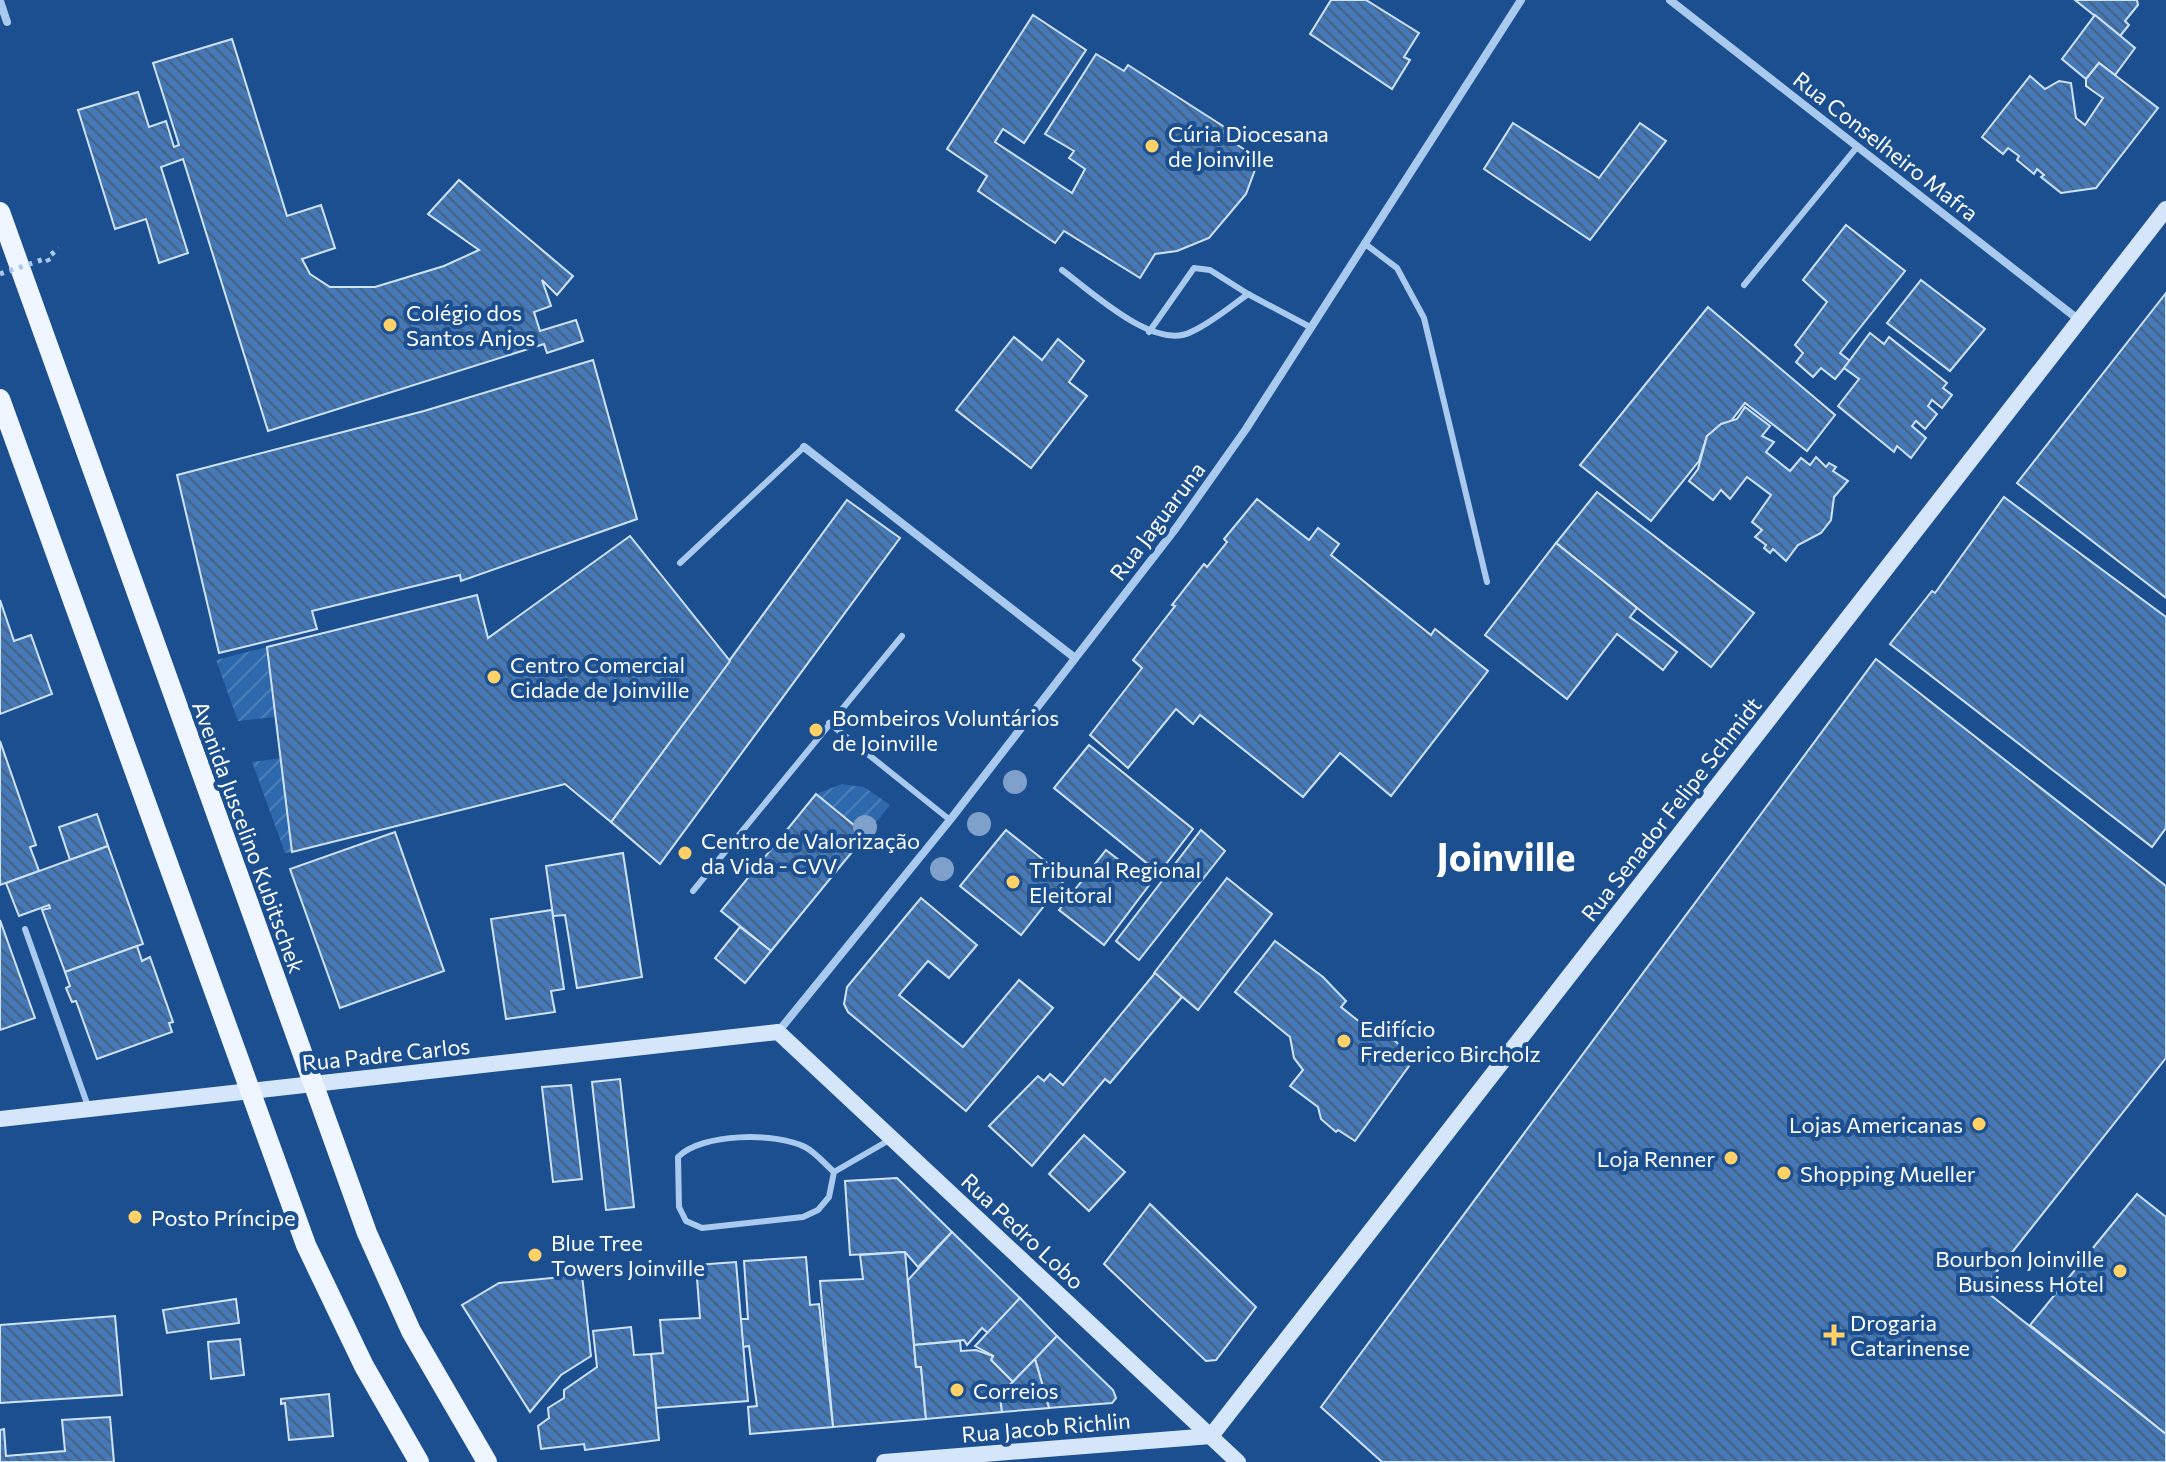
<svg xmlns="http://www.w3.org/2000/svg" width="2166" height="1462" font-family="Commissioner,sans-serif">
  <defs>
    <pattern id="garden-furrows" width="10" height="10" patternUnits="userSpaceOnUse" patternTransform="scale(2)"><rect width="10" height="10" fill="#2e69ad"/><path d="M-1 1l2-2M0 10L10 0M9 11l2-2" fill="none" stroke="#4d80b9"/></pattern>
    <pattern id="building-back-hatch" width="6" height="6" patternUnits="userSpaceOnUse" patternTransform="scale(2)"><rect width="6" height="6" fill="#4478b7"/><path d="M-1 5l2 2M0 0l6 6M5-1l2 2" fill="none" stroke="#486282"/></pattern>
  </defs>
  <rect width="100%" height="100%" fill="#1b4f8f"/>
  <g fill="url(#garden-furrows)">
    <path d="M267,647L276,717L238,721L216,660Z"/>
    <path d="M281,758L292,852L285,853L252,762Z"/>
    <path d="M842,784L864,787L890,805L866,835L816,794Z"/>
  </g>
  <g fill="url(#building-back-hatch)" stroke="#cfe3fa" stroke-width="2">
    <path d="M1331,0H1366L1419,33L1404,57L1410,60L1392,89L1310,34Z"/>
    <path d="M2075,0H2137L2138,5L2125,21L2129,25L2120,36Z"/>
    <path d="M1033,15L1086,50L1024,143L1003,129L995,142L1072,193L1085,169L1069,158L1074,151L1045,134L1096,54L1124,71L1128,65L1226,128L1222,135L1259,159L1246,194L1209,238L1177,251L1155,254L1140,278L1064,231L1055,243L978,191L987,176L947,149Z"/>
    <path d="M2095,15L2135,48L2115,75L2099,63L2086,79L2062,59Z"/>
    <path d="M232,39L287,216L321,205L335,248L302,259L310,274L330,287H375L444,266L479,250L428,214L459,180L573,276L557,295L542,280L551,306L534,312L540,331L576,320L583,341L547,353L544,344L268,431L183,159L161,167L188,253L159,263L146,219L115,229L78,110L138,92L149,127L166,121L174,147L179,145L153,63Z"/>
    <path d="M2099,63L2158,108L2096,188L2061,193L2041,177L2044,175L2037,169L2034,174L2017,160L2019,156L2008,148L2003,154L1982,137L2030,76L2045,89L2059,81L2071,83L2076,118L2085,125L2103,98L2086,86V79Z"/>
    <path d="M1513,123L1599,178L1640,123L1666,141L1590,240L1484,169Z"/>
    <path d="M1846,225L1905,271L1840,353L1850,361L1835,379L1821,368L1813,377L1796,362L1803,353L1795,345L1827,302L1803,280Z"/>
    <path d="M1921,280L1985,329L1950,371L1887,323Z"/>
    <path d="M2166,293V598L2017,483Z"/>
    <path d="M1708,307L1835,415L1807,451L1745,403L1731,421L1707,436L1699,461L1651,521L1580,465Z"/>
    <path d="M1870,333L1884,344L1889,337L1947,383L1943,388L1952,395L1942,408L1932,400L1928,406L1937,414L1925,429L1916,421L1912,426L1926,438L1911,458L1897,446L1894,452L1838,406L1859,379L1844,368Z"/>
    <path d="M1014,337L1042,360L1058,339L1084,361L1069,382L1087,396L1031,468L956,410Z"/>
    <path d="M593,360L637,519L461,581L460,575L312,611L317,629L219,653L177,475L424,411Z"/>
    <path d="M1745,407L1770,426L1762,436L1774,442L1766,452L1790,471L1801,458L1810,465L1816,457L1826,467L1829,463L1836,467L1833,471L1848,481L1834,497L1831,520L1821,533L1798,545L1786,561L1773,549L1770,553L1764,548L1766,545L1755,537L1762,530L1752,522L1771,495L1747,477L1730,499L1721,490L1713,500L1689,481L1698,469L1707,436L1721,424L1737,419Z"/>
    <path d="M1597,492L1754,613L1711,667L1556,543Z"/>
    <path d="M2004,497L2166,617V828L2152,847L1890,644L1932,591L1935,593Z"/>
    <path d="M1257,499L1309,540L1318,528L1339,544L1331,555L1431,635L1435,629L1488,671L1391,796L1340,753L1303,797L1200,715L1193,724L1176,709L1128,768L1090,735L1142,668L1133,660L1175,606L1172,605L1204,564L1207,567L1227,542L1224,539Z"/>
    <path d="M847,500L900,538L660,864L611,822Z"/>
    <path d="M630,536L730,661L611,822L565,784L292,852L267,647L477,595L488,638Z"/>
    <path d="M1556,543L1637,608L1630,617L1677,652L1663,670L1617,634L1567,699L1485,635Z"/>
    <path d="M0,600L14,641L31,635L52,694L0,714Z"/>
    <path d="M1876,659L2166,886V1058L1983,1289L2166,1434V1462H1382L1321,1407Z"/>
    <path d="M0,741L36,845L30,847L39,871L0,885Z"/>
    <path d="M1089,745L1193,829L1159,873L1054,788Z"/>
    <path d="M816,794L866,835L771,951L721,911Z"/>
    <path d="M97,814L108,846L70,860L59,827Z"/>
    <path d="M1006,830L1066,878L1021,935L960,886Z"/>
    <path d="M1201,830L1225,851L1139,960L1116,941Z"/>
    <path d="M395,832L444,971L340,1008L290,869Z"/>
    <path d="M108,846L143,944L65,972L42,910L50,908L49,905L19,916L6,883Z"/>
    <path d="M1106,850L1150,884L1104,945L1059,910Z"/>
    <path d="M623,853L642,977L577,988L565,915L553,916L546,866Z"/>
    <path d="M1227,878L1272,914L1198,1010L1154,973Z"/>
    <path d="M921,898L977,945L949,978L928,961L899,995L963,1047L1019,980L1053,1008L966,1111L848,1012L844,1004L847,987Z"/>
    <path d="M552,910L564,989L551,991L555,1012L506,1019L491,919Z"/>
    <path d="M0,920L35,1018L0,1030Z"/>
    <path d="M740,927L771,951L745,983L715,958Z"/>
    <path d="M1275,941L1323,977L1346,1001L1341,1007L1376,1035H1389L1414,1059L1355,1141L1338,1130L1336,1132L1321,1119L1318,1107L1290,1086L1303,1070L1294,1058L1290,1037L1235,992Z"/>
    <path d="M137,946L142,961L150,957L173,1022L169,1023L172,1032L97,1059L76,1001L72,1002L66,988L70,986L65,972Z"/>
    <path d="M1155,973L1182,997L1110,1083L1105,1079L1032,1166L989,1126L1038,1076L1044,1081L1050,1074L1063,1085Z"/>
    <path d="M620,1079L634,1207L606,1210L592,1082Z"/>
    <path d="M571,1085L582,1179L553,1182L542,1087Z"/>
    <path d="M1084,1135L1125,1172L1089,1211L1049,1174Z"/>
    <path d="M897,1178L952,1232L918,1267L905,1252L850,1255L845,1181Z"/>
    <path d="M2137,1194L2166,1217V1434L2030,1325Z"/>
    <path d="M1150,1204L1256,1307L1216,1360L1206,1361L1104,1264Z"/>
    <path d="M952,1232L1020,1298L988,1333L982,1328L967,1345L964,1340L914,1345L908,1280Z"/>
    <path d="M905,1252L916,1367H921L926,1419L833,1427L820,1281L863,1279L860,1255Z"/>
    <path d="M806,1257L810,1305L819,1304L833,1427L750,1434L748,1407L757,1406L749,1346L743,1347L740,1319H748L744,1261Z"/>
    <path d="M736,1262L748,1401L656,1408L651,1354L663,1353L660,1320L700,1318L696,1265Z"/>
    <path d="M582,1275L591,1356L561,1375L530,1412L462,1305L499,1283Z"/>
    <path d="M1020,1298L1057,1336L1013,1382L991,1360L993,1356L975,1346Z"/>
    <path d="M236,1299L239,1323L167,1333L163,1310Z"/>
    <path d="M115,1316L122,1395L0,1403V1325Z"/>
    <path d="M631,1327L634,1355L651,1354L659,1440L585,1450L584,1444L541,1449L538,1426L549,1418L548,1408L564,1398V1390L597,1367L593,1331Z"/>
    <path d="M1057,1336L1113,1390L1116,1398L1112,1403L1049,1408L1035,1359Z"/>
    <path d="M240,1339L244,1375L211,1379L208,1342Z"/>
    <path d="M960,1341L961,1351L976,1350L993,1356L991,1360L1013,1382L1000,1395L1002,1412L926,1419L921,1367H916L914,1345Z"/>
    <path d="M1035,1359L1049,1408L1002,1412L1000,1395Z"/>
    <path d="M329,1394L333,1436L289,1440L285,1403L281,1404V1399Z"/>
    <path d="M110,1417L114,1462H0V1430L4,1429L6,1456L65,1451L62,1420Z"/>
  </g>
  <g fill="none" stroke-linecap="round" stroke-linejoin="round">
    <path stroke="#a9c9ee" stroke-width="5" stroke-dasharray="4 6" stroke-linecap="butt" d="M49,262L47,258L59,248"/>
    <g stroke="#a9c9ee" stroke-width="6">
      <path d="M1364,243L1397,268L1424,318L1487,582"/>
      <path d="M1062,270C1092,292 1154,351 1191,332C1211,323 1230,307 1248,294L1310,327"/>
      <path d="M1744,285L1857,147"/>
      <path d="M1149,332L1194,268L1210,270L1248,294"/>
      <path d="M680,563L804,447"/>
      <path d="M829,723L950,820"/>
      <path d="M693,891L902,636"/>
      <path d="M25,929L89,1109"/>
      <path d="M834,1172L829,1197L818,1210L803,1217L702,1228L686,1221L679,1207L678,1157C702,1133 775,1132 805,1147C815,1152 825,1164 834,1172L891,1139"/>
    </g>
    <g stroke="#a9c9ee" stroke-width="8">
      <path d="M1670,0L2079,320"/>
      <path d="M0,1L7,22"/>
      <path d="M804,447L1075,658"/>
      <path d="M778,1032L950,820L1176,528L1246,429L1521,0"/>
    </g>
    <g stroke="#d6e6fa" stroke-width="16">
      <path d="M0,1119L778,1032L1238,1462"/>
      <path d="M1211,1436L2166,209"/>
      <path d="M884,1462L1211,1436"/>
    </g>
    <g stroke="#f0f6ff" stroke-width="20">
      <path d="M0,212L367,1233L411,1331L487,1462"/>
      <path d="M0,399L306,1245L364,1366L419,1462"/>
    </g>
    <path stroke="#a9c9ee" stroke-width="5" stroke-dasharray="4 6" stroke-linecap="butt" d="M0,274L47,258"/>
  </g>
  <g fill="#7ea0ca">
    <circle cx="1015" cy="782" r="12"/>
    <circle cx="979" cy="824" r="12"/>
    <circle cx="865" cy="827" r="12"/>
    <circle cx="942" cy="869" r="12"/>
  </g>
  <g fill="#ffd166" stroke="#1b4f8f" stroke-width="3">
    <circle cx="1152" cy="146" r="8"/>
    <circle cx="390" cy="325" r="8"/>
    <circle cx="494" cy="677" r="8"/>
    <circle cx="816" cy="730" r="8"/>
    <circle cx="685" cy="853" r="8"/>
    <circle cx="1013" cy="882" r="8"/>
    <circle cx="1344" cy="1041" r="8"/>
    <circle cx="1979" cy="1124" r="8"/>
    <circle cx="1731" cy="1158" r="8"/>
    <circle cx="1784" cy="1173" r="8"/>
    <circle cx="135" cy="1217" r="8"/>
    <circle cx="535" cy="1255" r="8"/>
    <circle cx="2120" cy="1271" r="8"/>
    <path d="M1830 1323h8v8h8v8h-8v8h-8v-8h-8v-8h8z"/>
    <circle cx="957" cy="1390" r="8"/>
  </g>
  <g text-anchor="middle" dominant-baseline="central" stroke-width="8" stroke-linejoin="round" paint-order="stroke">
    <g font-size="22" fill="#fff" stroke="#1b4f8f" text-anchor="start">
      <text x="1168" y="133">Cúria Diocesana<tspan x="1168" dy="25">de Joinville</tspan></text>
      <text x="406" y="312">Colégio dos<tspan x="406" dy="25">Santos Anjos</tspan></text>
      <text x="510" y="664">Centro Comercial<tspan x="510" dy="25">Cidade de Joinville</tspan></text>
      <text x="832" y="717">Bombeiros Voluntários<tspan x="832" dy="25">de Joinville</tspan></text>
      <text x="701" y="840">Centro de Valorização<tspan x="701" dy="25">da Vida - CVV</tspan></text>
      <text x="1029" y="869">Tribunal Regional<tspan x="1029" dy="25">Eleitoral</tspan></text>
      <text x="1360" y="1028">Edifício<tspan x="1360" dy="25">Frederico Bircholz</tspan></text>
      <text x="1963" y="1124" text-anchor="end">Lojas Americanas</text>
      <text x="1715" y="1158" text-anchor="end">Loja Renner</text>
      <text x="1800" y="1173">Shopping Mueller</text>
      <text x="151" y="1217">Posto Príncipe</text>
      <text x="551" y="1242">Blue Tree<tspan x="551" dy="25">Towers Joinville</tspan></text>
      <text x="2104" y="1258" text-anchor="end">Bourbon Joinville<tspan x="2104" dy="25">Business Hotel</tspan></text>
      <text x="1850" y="1322">Drogaria<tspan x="1850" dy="25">Catarinense</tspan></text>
      <text x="973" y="1390">Correios</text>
    </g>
    <g font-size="22" fill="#fff" stroke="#1b4f8f">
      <text transform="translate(1886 146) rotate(38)">Rua Conselheiro Mafra</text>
      <text transform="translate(1157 521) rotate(-53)">Rua Jaguaruna</text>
      <text transform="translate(1671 809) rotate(-52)">Rua Senador Felipe Schmidt</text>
      <text transform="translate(249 837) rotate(70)">Avenida Juscelino Kubitschek</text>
      <text transform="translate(386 1054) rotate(-6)">Rua Padre Carlos</text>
      <text transform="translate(1023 1231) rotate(43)">Rua Pedro Lobo</text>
      <text transform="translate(1046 1427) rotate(-5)">Rua Jacob Richlin</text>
    </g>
    <g font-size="38" font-weight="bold" fill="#fff" stroke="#1b4f8f">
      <text x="1506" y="855">Joinville</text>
    </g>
  </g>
</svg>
